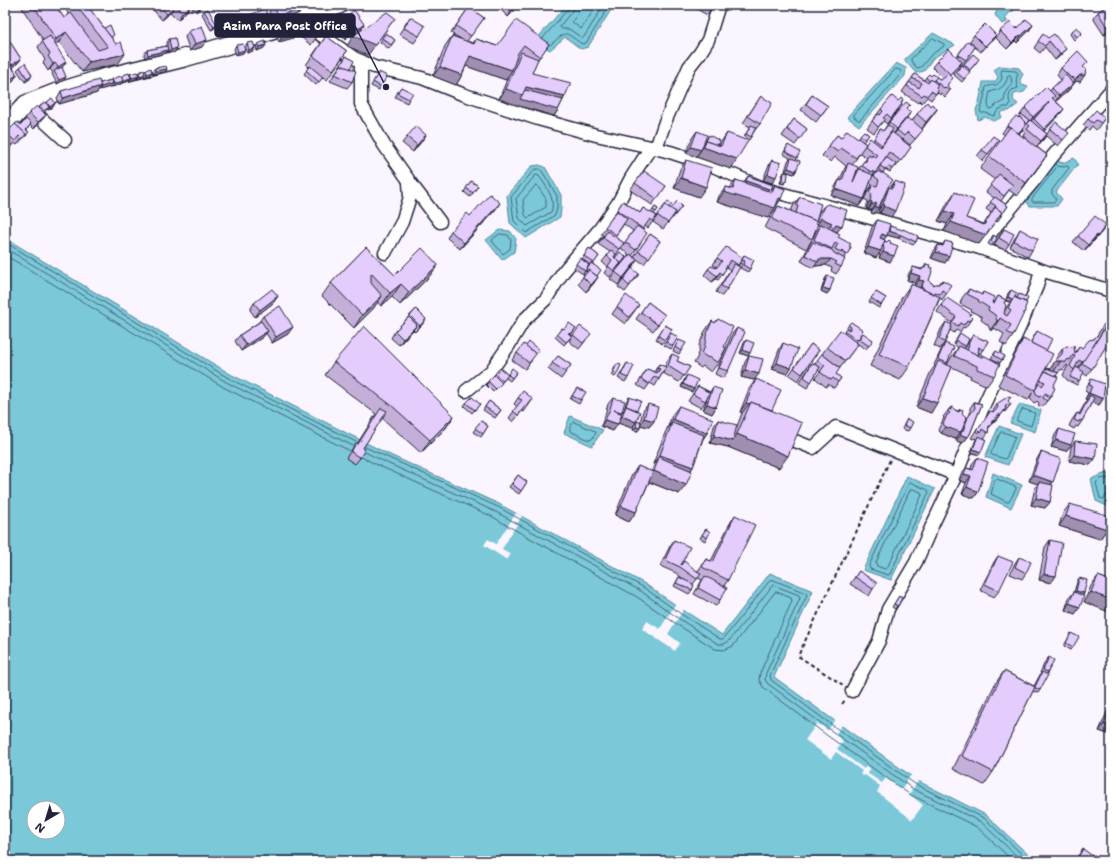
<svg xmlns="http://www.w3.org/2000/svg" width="1116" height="866" font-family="'Shantell Sans',sans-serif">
  <rect width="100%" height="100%" fill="#faf5fe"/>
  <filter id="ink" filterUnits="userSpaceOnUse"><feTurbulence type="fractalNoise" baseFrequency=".025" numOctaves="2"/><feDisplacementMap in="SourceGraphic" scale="8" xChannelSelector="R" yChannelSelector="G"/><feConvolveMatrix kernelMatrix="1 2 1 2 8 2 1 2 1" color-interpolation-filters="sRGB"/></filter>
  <g filter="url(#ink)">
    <g fill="#7ac8d8" stroke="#578699" fill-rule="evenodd">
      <path d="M566,5H614L588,47L581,49L565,37L550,50L535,41Z"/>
      <path d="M1002,5H1011L1016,8L1012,12L1009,13L1005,19L1007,20V22L1002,24L995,15L997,10Z"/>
      <path d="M933,33L955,45L933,58L924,71L916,73L904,60Z"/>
      <path d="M896,63L906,68L905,76L859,126L847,117Z"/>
      <path d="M1000,66L1019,68L1023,74L1020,80L1022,85L1028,87L1024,92L1014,94L1013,100L1018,104L1009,111H1005L1000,113L1002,117L994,121L985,117L978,120L976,110C980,102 981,92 983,82H995L998,77L994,70Z"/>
      <path d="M1074,158L1078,164L1056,192L1062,199L1057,206H1030L1025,200L1057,161L1063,163Z"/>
      <path d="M539,165L545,167L561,195V209L560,217L526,238L510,223L507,195L532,166Z"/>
      <path d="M499,230L510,231L516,239L514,252L502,260L486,240Z"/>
      <path d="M5,238L232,375L390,455L499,504L645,584L683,610L722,635L770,573L813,591L774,677L918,781L986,815L1035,861H5ZM34,808H58V832H34Z"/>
      <path d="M1020,404L1041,410L1035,432L1010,423Z"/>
      <path d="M570,416L603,430L592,446L564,433Z"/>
      <path d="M999,426L1021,434L1008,465L985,457Z"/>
      <path d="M993,473L1022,485L1011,508L986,497Z"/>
      <path d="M1106,473L1111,476V491L1107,506L1096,501L1091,479Z"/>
      <path d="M907,476L935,489L891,580L863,570Z"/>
    </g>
    <g fill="#faf5fe">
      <path d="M516,513L522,516L502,549L511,554L507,560L484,545L488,539L496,544Z"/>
      <path d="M676,603L684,609L668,634L680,643L675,651L642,629L647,621L660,629Z"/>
      <path d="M835,720L842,725L835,735L843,741L837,749L864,769L866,766L870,768L867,773L882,783L886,778L901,789L911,775L919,780L909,794L923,805L912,820L877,792L880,786L865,775L863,776L860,774L862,771L836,752L831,759L805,740L817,723L828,730Z"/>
    </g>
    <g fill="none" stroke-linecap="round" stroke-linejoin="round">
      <g stroke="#45647a" stroke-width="1">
        <path d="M574,5L572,11L560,26V27L562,29H569L582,38L584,37L604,5"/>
        <path d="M580,5L578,13L572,22L581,29L582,28L597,5"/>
        <path d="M543,38L568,9L569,5"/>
        <path d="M933,38L944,44V46L931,55L921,67L917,68L911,61V59Z"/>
        <path d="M550,45C568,31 562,30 582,44L586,43L610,5"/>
        <path d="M896,69L900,70L901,72V74L894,82L860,120H858L854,117V115Z"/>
        <path d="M1002,70L1016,71L1018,74L1016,80L1018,88C1016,89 1014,89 1012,90C1008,93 1009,101 1010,105L1008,107H1004L998,110L994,116L986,113H981L980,111C984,103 984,95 986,87C995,83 996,89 1002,78L1001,72Z"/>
        <path d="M1009,75L1011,77L1012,84L1006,91L1004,101L996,105L992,109L989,108C987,104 989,96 990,92C1000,89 1005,88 1008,76Z"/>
        <path d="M1058,166L1063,167L1068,166L1069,168L1052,190V194L1056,199L1055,201L1054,202H1032V199Z"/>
        <path d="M539,169L542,171L557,196V209L555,215L526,233L514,221L511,197L534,170Z"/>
        <path d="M536,175L539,176C546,186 556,199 551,212L527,226L519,218L516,199Z"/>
        <path d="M537,185L546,199V207L528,218L525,215L523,200L535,186Z"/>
        <path d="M500,234L508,235L511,240L510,249L503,254L502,253L492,241L493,239Z"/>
        <path d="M5,242L230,379L356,442"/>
        <path d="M5,248L228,383L353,446"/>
        <path d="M5,255L225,388L350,451"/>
        <path d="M1023,409L1035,413L1031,426L1017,421V419Z"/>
        <path d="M574,422L595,431L596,433L591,440H589L570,431C569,428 571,423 574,422Z"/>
        <path d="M1001,432H1003L1014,436L1015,437L1006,458L1005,459L992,455L991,454Z"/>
        <path d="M365,447L389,458L498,507L643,587L681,614L720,639H723L725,637L771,579L806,593L807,595L770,675L771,680L832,725L915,784L984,818L1029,861"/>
        <path d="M365,452L387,463L496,512L641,591L678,618L718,644H724L729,641L773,585L799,595L800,598L766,673L765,679L767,683L829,729L913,789L981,822L1022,861"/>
        <path d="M361,457L384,468L493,517L508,526L637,597L675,623L715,649L724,650L733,646L775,592H777L791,598L792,601L760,673L759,680L763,687L825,734L909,794L977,827L1013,861"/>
        <path d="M997,479L1016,487V489L1009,502H1007L991,494L995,480Z"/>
        <path d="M1111,479C1105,479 1101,476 1096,483L1100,498L1104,499L1107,494L1111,493"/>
        <path d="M910,482L928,490L929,492L890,574L888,575L870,569L869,566Z"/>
        <path d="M911,489H913L921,492L922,495L887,568L885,569L877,566L876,563Z"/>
      </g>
      <defs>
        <g id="minor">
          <path d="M301,21L354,58L374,67L422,78L462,94L538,119L596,135L651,147L670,152L713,166L765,189L980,248L1047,272L1111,291"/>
          <path d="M361,61V104L384,145L412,185L440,222"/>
          <path d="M30,108L65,140"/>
          <path d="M656,148L665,122L689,67L700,53L708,40L718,8L720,5"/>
          <path d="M980,248L996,226L1033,182L1052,157L1111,90"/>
          <path d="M385,253L402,222L410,197L409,182"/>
          <path d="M466,391L491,371L509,345L524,320L546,299L563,272L599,230L618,203L631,178L651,147"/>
          <path d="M795,441L813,448L836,427L956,475"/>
          <path d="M852,691L879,641L888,609L916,562L931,528L956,475L983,407L1021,324L1037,286L1041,270"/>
        </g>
        <path id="secondary" d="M5,127L26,104L57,92L103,78L184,58L242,41L301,21L339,5"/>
      </defs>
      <use href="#minor" stroke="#22223b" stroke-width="15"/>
      <use href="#secondary" stroke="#22223b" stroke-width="20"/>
      <g stroke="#22223b" stroke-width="2" stroke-dasharray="4 3" stroke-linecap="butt">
        <path d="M843,685L798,656L890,460"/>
        <path d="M842,704L846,699"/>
      </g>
      <use href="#minor" stroke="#fff" stroke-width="12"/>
      <use href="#secondary" stroke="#fff" stroke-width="17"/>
    </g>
    <g fill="#c4afd9" stroke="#22223b" fill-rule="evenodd">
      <path d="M24,5H55L64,18L69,14L62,5H97L89,8L112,38L118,64L82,72L59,42L55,45L62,68L64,80L57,84L52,74L53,73L50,69L48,71L43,63L45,60L38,47L43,40L22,8Z"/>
      <path d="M149,5H204L196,12L190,6L186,12L178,20L170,12L168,15L162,20Z"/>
      <path d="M276,5H315L295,15L273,22L269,12L274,6Z"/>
      <path d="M408,5H415L413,8Z"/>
      <path d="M496,5H520L508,17Z"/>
      <path d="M546,5H554L551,9Z"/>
      <path d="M690,5H713L707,15Z"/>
      <path d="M1106,5H1111V31L1104,35L1093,18L1098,12L1106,6Z"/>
      <path d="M469,7L484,18L467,41L473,43L476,39L497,46L549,44L536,62L532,73L565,96L558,110L554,116L516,105L499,99L508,77L506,80L466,66L462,75L456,85L433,76L445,46L452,36L461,39L451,33Z"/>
      <path d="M204,11L217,25L215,28L211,30L202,14Z"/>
      <path d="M348,15L364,24L360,31L353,35L352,33L345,40L336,29L338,26L344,21Z"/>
      <path d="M410,17L419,36L414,43L399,34Z"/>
      <path d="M239,19H269L264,26L239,36L235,25Z"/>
      <path d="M295,25L319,34L311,45L298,35L294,36L293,38L279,42L277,37L279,33L293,29Z"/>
      <path d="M1033,25L1028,32L1017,43L1015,41L1007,49L996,38L1000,31Z"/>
      <path d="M189,31L202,47L190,51L185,37Z"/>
      <path d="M1072,31L1082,33L1079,36L1074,40L1070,34Z"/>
      <path d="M386,33L395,40L389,49L380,42Z"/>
      <path d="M5,34L21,59L16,65L13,68L17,75L10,85L5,88Z"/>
      <path d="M1043,34L1061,55L1055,60L1045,47L1040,53L1034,48Z"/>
      <path d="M974,35H996L992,41L981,52L975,47L962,65L963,66L973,54L977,62L969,71L970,72L962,82L954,75L961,67L960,66L950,76L947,86L951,89L945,97L941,93L940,95L937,92L931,100L927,97L922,103L919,100L918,103L902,92L915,74L924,80L929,74L931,76L939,79L943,78L932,67L937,61L957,56L968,41L974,46L970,41Z"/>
      <path d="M326,36L347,51L327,80L323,77L316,85L304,74L309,67L306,65Z"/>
      <path d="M169,39L177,48L175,52L169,53L168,50L166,53L145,58L144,54L147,50L167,46V43Z"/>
      <path d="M247,43L253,51L247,53L245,47Z"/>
      <path d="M258,44L264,48L257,51L256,47Z"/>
      <path d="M236,45L245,50L243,53L236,55L234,49Z"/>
      <path d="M346,56L350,69L352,82L347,88L330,81Z"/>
      <path d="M20,67L30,79L25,82L17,70Z"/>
      <path d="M155,68L167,69L165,72L153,74L152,71Z"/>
      <path d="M1061,68H1084L1080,82L1076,81L1069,90L1056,101L1064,109L1059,115L1044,131L1047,134L1050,129L1064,139L1058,146L1046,136L1037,147L1047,155L1017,196L1009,190L1001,201L1008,206L997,222L995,221L979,244L944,231L947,224L938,221L948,202L955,192L966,218L984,224L991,213L986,209L994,198L986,192L995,180L980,169L1005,135L1002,133L1007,126L1018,118L1025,108L1050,91L1052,88L1061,80L1057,75ZM1028,122L1022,130L1025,132L1023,136L1030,142L1019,134Z"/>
      <path d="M146,70L150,75L145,77L144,76L143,77L138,79L137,78L136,79L130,81L129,80L128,81L122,83L121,84L112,87L111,86L110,87L99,90V89L97,93L59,104L57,98L61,91L100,83L122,77L123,75H130V74L138,73L139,72H144Z"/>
      <path d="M379,72L381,87L379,90L371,86Z"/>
      <path d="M401,87L409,99L407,103L395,97Z"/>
      <path d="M812,95L828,106L816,122L801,110Z"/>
      <path d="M761,96L760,124L755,130L749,140L744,137L750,127L743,123Z"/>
      <path d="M47,102L55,103L53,107L48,110L47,109L44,113L46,115L41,121L34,129L30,125L27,130V135L24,138H23L17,145L14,143L5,153V135L6,133L21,125L29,113L39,108L40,106L46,103Z"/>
      <path d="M901,103L902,104L887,124L883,121L874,133L867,128L881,109Z"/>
      <path d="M930,106L937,109L922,129L918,136L910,145L903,139L902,140L911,147L896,167L894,166L890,172L885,169L883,173L887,188L874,214L871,213L872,210H870L869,211H868V209L866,208L868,201L864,199L868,191L872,185L870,183L864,199L859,206L831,195L835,187L839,180H840L844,170L846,166L835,157L831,162L822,156L837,135L841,138H858L864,131L869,135L863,142L866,144L873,141L880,129L883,131L889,122L906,110V119L894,134L897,130L912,121L917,114ZM890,133L891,134L881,147V146ZM860,153L867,158L861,165L856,173L852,165ZM884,158L885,159L878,169L883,173H881L878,171L872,177L873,175Z"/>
      <path d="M1105,118L1096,130L1092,126L1089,130L1083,125L1088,119Z"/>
      <path d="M794,119L807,129L795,145L782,136Z"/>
      <path d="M697,131L703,145L709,135L718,145H719L727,133L731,169L696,157L697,156L696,157L686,153L692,138Z"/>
      <path d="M407,137L421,142L413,152L402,143Z"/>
      <path d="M999,140L983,161L977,156L982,150Z"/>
      <path d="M788,145L797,158L796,160V171L794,174L785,171L788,161L790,158L783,154Z"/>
      <path d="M686,160L699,197L674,188L680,169Z"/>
      <path d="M772,160V183L763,180L768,167Z"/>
      <path d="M784,172V184L780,183L782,176Z"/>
      <path d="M748,176L770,191L775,185L781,199L768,218L717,202L719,196L726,187L730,188L736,180L743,183Z"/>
      <path d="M471,181L478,186L470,197L464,192Z"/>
      <path d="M895,181L891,217L880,213V212L878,211L885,194Z"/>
      <path d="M635,183L666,186L652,205L630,190Z"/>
      <path d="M802,197L816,221L819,212L824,206L837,232L834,231L838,237L851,247L844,258L841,267L836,274L831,271L832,268L826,265L815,266L813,268L801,261L812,240L806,249L765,228L771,216L778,206L791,211L794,204L799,198H801ZM817,225L820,226L816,231L813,238Z"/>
      <path d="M623,201L640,213L643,208L651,213L655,207L658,209L654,214L657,216L648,228L645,226L643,230L636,250L632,256L634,257L650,234L660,241L644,264L634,257L633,267L618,285L610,279L629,255L621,248L633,231L624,224L615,237L624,243L614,258H615L626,257L610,277L604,273L608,267L602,262L610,252L598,244L604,236L601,234Z"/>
      <path d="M665,205L671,209L682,206L673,218H672L663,229L653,222Z"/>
      <path d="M496,209L460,249L447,238L451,231Z"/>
      <path d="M877,220L889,228L890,226L916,242L913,245L898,238L887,235L884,239V242L890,243V262L879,258L880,256L879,253L876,258L864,253L872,227Z"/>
      <path d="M1106,225L1093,242H1092L1084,251L1073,242L1078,236Z"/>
      <path d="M1004,229L1009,244L1005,250L994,245L1000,235Z"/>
      <path d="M1020,229L1032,250L1028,257L1010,247L1016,236Z"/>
      <path d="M993,235L997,238L992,246L988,244Z"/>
      <path d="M945,241V263L931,258L934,251L938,245L942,246Z"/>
      <path d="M366,247L395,275L429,277L400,305L392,297L381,306L377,302L373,309L354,328L322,296L331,283Z"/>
      <path d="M589,248L599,256L593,264L597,276L594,283L586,292L578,284L584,275L583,274L590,265L582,259Z"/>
      <path d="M744,255L750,269L748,272L740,268L742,264L740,263L727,289L722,296L716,292L730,270L726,267L722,275L718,280L716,279L712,282L704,275L708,269L716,268L717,267L713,265L717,258H742Z"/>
      <path d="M580,258L589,265L583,274L574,268Z"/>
      <path d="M926,264L929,281L934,285L938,284L940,282H941L943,280L949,290L942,300L940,298L909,367L900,380L870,366L902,297L911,284L914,286L915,283L907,280L909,273L913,267L921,269L924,268Z"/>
      <path d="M639,274L625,292L618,287L623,280Z"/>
      <path d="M827,276L830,290L827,294L821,291L825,279Z"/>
      <path d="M969,289L981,295L983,292L993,304L998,296L1006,300L1008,293L1011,290L1015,297L1017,298L1019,294L1013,336L1006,346L1000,342L1004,334L994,328L992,330H990L988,325L981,320L982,317L971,311L972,310L960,304L962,298ZM1006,301L1010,302L1004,312V303Z"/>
      <path d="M876,292L886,298L879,308L869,302Z"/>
      <path d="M278,296L273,303L255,317L250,310L254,303Z"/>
      <path d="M648,302L665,315L653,331L636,319Z"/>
      <path d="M639,305L625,324L612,314L617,307Z"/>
      <path d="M941,305L970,316L972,318L965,328L963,327L960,332L956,330L954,333L950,330L945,342L940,349L934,346L941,329L946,322L951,325L952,323L937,312Z"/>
      <path d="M416,309L422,325L415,332L413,330L399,345L391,338L395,331Z"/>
      <path d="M1111,309V338L1087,376L1083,373L1077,385L1067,380L1063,375L1068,366L1067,365L1063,370L1061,369L1058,373L1054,371H1052L1053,387L1051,396L1042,407L1038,405L1039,403L1037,401L1035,403L1033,402L1030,397L1033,392L1028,400L998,385L1017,349L1023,339L1030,343L1037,331L1046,351L1042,375L1047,368L1050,369L1056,361V358L1063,348L1075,353L1079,347L1082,348L1096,337L1111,315L1108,314Z"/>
      <path d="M263,316L288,334L272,343L266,333L263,337L241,351L235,341L240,335L259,322Z"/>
      <path d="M718,319L724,347L718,363L711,372L703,366L701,368L694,363L698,356L697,355L699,351V345L705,331L712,321L715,323Z"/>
      <path d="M851,322L860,335V337L873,340L866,349L856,343L857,341L856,343L858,344L840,368L822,354L827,347L843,333Z"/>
      <path d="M665,325L672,329L662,344L656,339Z"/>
      <path d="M562,328L564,329L576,328L571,335L569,339L564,345L555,337Z"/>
      <path d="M737,328L728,371L723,378L715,374L732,334Z"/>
      <path d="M671,333L673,346L671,349L664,345Z"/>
      <path d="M960,333L966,346L964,349L973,335L984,340L988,341L980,354L994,376L987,386L970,378L971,376L952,367L931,413L916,407L931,371L935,366L934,365L941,350L945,343L947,363L946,365H947L952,356L958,348L954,344Z"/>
      <path d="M573,335L586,340L579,349L569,341Z"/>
      <path d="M679,340L681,351L679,354L673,351Z"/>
      <path d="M746,340L748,356L740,353L744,343Z"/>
      <path d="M783,343L787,374L772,369L779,350Z"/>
      <path d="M811,344L819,350L798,381L789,375Z"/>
      <path d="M996,351L1002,360L1000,363L991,358Z"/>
      <path d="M517,353L532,360L525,369L512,360Z"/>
      <path d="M672,354L677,361L690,367L679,382L663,373L664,371L659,379L655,386L650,383L645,390L637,385L647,369L654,372L659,364L665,367L667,361Z"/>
      <path d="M822,354L836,374L841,378L834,388L828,384L826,387L815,378L820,372L818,370L807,388L799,383L812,363L815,364Z"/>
      <path d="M558,356L571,365L561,379L548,369Z"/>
      <path d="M749,356L754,380L741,377L745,362Z"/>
      <path d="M334,362L454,416L445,429L421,453L382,418L363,448L360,458L355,464L346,458L356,443L357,444L376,414L325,375Z"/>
      <path d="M627,363L628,378L625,382L618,378Z"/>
      <path d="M617,364V374L615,377L611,375L615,367Z"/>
      <path d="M500,368L508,375L517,372L510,381L506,378L493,392L486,385Z"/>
      <path d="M687,375L692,392L681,387L685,378Z"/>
      <path d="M756,379L772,410L779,468L728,447L710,443L714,426L718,420L736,429L742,413L740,412L749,389Z"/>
      <path d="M1091,379L1103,399L1099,405L1092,402L1082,421L1078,427L1076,426L1074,429L1069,426L1072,420L1077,413L1079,414L1087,400L1085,399L1088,393L1085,391L1087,386Z"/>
      <path d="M698,386L710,392L713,387L716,407L712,414L703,410L707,399L701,408L688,401Z"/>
      <path d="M577,388L581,400L579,404L570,399Z"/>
      <path d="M629,397L632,428L618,423L613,431L601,426L605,415L608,404L613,398L622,412L621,413L624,410L627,400Z"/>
      <path d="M518,398L533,399L524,412L522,411L513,422L509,418L517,407L514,404Z"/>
      <path d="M489,401L501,410L495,418L483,410Z"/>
      <path d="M1008,401L1011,404L1005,412L1004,411L996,421H994L988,429V433L984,438L979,455L971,452L976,439L975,438L973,439L971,438L978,427L979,428L992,412L998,403Z"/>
      <path d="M974,402L982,404L970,434L963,443L956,441V439L961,432L958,436L955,439L941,433L938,430L944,418L943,417L951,407L955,410L958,411L960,409L966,421L970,414V408Z"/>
      <path d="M466,403L480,404L472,413L464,406Z"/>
      <path d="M648,404L654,421L649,427L641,425L638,431L633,430L634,424L637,421L640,422L643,411Z"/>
      <path d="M679,406L707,433L703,439L693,467L691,470L679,494L649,482L636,512L629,522L615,515L631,476L638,466L651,472L654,465L653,464L665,433L667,429L672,415Z"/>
      <path d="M907,419L910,428L908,431L902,429Z"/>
      <path d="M481,421L488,426L481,437L473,432Z"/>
      <path d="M1059,429L1071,445L1066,451L1051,447L1055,435Z"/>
      <path d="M1075,441L1095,459L1090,465L1069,461L1071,447Z"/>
      <path d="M1041,452L1053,482L1051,485L1050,502L1045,508L1031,505L1035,488L1038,484L1029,481L1037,459Z"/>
      <path d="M977,458L978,492L974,498L962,494L966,483L959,480L961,474L966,468L971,469L972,464Z"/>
      <path d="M518,475L527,482L519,494L509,487Z"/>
      <path d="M1070,504L1107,529L1100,539L1059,526L1063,513Z"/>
      <path d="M735,515L728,580L724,586L720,600L716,606L694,594L702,580L698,578L693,584L692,590L689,594L674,586L679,577L686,581L676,573L660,566L670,546L674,540L681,565L698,571L706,559L711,561L729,525Z"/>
      <path d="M706,529L707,538L705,541L700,538Z"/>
      <path d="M1050,540L1051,583L1039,580L1045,547Z"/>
      <path d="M998,556L999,591L994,597L980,590L994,562Z"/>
      <path d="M1019,557L1026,573L1022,579L1010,574L1015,563Z"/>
      <path d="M859,571L873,589L869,596L850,584Z"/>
      <path d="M1098,576L1111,581L1084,602L1091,586Z"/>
      <path d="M1079,578L1084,593L1075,614L1065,610L1069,598L1074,592L1077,582Z"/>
      <path d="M899,596L902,598L895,609L892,607Z"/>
      <path d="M1071,633L1073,647L1071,650L1064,646Z"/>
      <path d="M1049,657L1048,672L1047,674L1040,690L1038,693L1033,691L993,772L984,785L953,769L995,684L1004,671L1034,686L1041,673H1040L1046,660Z"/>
      <path d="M1111,704V735L1099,731L1109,707Z"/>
      <path d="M1083,849L1092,861H1074Z"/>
    </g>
    <g fill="#a08fb0" stroke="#22223b">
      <path d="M85,5H97L81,11Z"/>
      <path d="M191,5L186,12L178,20L182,13Z"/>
      <path d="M201,5H204L196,12Z"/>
      <path d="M307,5H315L295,15L273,22L278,16Z"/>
      <path d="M518,5H520L508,17L512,10Z"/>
      <path d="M173,9L168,15L162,20L167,14Z"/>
      <path d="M395,18L368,55L347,46L353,36Z"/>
      <path d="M269,19L264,26L239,36L243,29Z"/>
      <path d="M364,24L360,31L353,35L358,29Z"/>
      <path d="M217,25L215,28L211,30L214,27Z"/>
      <path d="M1033,25L1028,32L1017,43L1021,36Z"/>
      <path d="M1111,27V31L1104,35L1108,29Z"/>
      <path d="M303,28L298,35L294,36L293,38L279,42L281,39L294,35L297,30Z"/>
      <path d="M353,31L351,35L345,40L347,36Z"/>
      <path d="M66,32L59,42L49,49L56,39Z"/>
      <path d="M996,35L992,41L981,52L985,46Z"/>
      <path d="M1020,35L1015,41L1007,49L1012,43Z"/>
      <path d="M207,40L202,47L190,51L195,44Z"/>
      <path d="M266,45L264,48L257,51L259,47Z"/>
      <path d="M177,48L175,52L169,53L171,50Z"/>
      <path d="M255,48L253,51L247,53L249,50Z"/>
      <path d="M1066,49L1061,55L1055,60L1060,54Z"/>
      <path d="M168,50L166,53L145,58L148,55Z"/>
      <path d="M245,50L243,53L236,55L238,52Z"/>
      <path d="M125,54L118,64L82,72L89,62Z"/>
      <path d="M470,56L512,70L506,80L463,65Z"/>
      <path d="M21,59L16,65L8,71L12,65Z"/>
      <path d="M66,62L62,68L55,72L58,67Z"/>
      <path d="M962,62L958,69L946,81L950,74Z"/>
      <path d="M55,63L50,69L48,71L53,64Z"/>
      <path d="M440,67L462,75L456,85L433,76Z"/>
      <path d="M167,69L165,72L153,74L155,71Z"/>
      <path d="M152,72L150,75L145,77L147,74Z"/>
      <path d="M145,74L143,77L138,79L140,76Z"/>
      <path d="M17,75L10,85L5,88V86L9,80Z"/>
      <path d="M32,75L30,79L25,82L27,78Z"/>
      <path d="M1080,75H1085L1080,82L1076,81L1069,90L1055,102L1059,96L1072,85L1075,80Z"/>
      <path d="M139,76L136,79L130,81L132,78Z"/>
      <path d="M66,77L64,80L57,84L59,80Z"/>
      <path d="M131,78L128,81L122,83L124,80Z"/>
      <path d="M123,81L121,84L112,87L114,84Z"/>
      <path d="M113,83L110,87L99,90L101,87Z"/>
      <path d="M101,86L97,93L59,104L63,98Z"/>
      <path d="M526,87L565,96L558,106V110L554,116L516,105L499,99L506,89Z"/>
      <path d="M1049,102L1044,109L1029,123L1033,117Z"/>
      <path d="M55,103L53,107L48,110L50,107Z"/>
      <path d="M902,104L897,111L887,124L891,118Z"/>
      <path d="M937,109L933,115L922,129L926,122Z"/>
      <path d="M1064,109L1059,115L1040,136L1044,129Z"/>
      <path d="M911,112L906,119L893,135L897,129Z"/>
      <path d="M46,115L41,121L34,129L38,122Z"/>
      <path d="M1029,120L1021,131L1012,141L1016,135L1024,126Z"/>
      <path d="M1047,134L1043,140L1036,147L1041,141Z"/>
      <path d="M426,135L421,142L413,152L417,145Z"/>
      <path d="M691,147L701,150L696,157L686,153Z"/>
      <path d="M703,147L737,159L731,169L696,157Z"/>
      <path d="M1047,155L1038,168L1017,196L1026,183Z"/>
      <path d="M788,168L796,171L794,174L785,171Z"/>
      <path d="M768,174L776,177L772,183L763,180Z"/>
      <path d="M681,178L706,187L699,197L674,188Z"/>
      <path d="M783,180L787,181L784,184L780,183Z"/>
      <path d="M746,181L769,189L762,198L739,191Z"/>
      <path d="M836,189L864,199L859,206L831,195Z"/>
      <path d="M724,192L779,198L781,199L768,218L717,202Z"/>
      <path d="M870,201L872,202L868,209L866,208Z"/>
      <path d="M500,203L496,209L460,249L464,243Z"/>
      <path d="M875,203L877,204L872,210H870L869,211H868L872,204Z"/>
      <path d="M883,204L885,205L880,212L878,211Z"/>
      <path d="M884,206L895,211L891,217L880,213Z"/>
      <path d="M875,207H879L874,214L871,213Z"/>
      <path d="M945,211L954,214L947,224L938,221Z"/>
      <path d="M821,218L832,223L827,229L817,225Z"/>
      <path d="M951,222L986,235L979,244L944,231Z"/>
      <path d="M836,224L842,226L837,232L832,230Z"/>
      <path d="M1106,225L1102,232L1093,242L1098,236Z"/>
      <path d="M889,231L901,235L898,238L886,235Z"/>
      <path d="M882,234L887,236L882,242L877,241Z"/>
      <path d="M1097,235L1092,242L1084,251L1088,245Z"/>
      <path d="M868,247L881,251L876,258L864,253Z"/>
      <path d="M883,252L894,256L890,262L879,258Z"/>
      <path d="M936,252L949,256L945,263L931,258Z"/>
      <path d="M819,259H831L826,265L815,266Z"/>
      <path d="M637,260L633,267L618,285L623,278Z"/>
      <path d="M438,265L429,277L400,305L409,292Z"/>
      <path d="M720,272L716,279L712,282L717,276Z"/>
      <path d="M911,273L920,276L915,283L907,280Z"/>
      <path d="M598,277L594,283L586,292L591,285Z"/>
      <path d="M919,280L924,281L920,288L914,286Z"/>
      <path d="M401,284L392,297L381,306L390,293Z"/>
      <path d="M823,288L830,290L827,294L821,291Z"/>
      <path d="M278,296L273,303L255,317L260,310Z"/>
      <path d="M382,296L373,309L354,328L362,315Z"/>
      <path d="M1008,297L1012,299L1010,302L1005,300Z"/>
      <path d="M426,319L422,325L415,332L420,326Z"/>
      <path d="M999,320L992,330H990L997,321Z"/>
      <path d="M417,325L412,331L399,345L403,339Z"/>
      <path d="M293,327L288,334L272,343L276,337Z"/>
      <path d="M268,331L263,337L241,351L246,345Z"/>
      <path d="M743,350L750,353L748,356L740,353Z"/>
      <path d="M1085,360L1078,370L1075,372L1082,362Z"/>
      <path d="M1055,361H1061L1054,371H1049Z"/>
      <path d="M777,363L791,368L787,374L772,369Z"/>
      <path d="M657,368L660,369L655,376L652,374Z"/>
      <path d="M745,370L759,374L754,380L741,377Z"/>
      <path d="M683,384L694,389L692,392L681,387Z"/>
      <path d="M1089,393L1103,399L1099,405L1087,401L1090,395L1087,400L1085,399Z"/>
      <path d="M923,398L937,403L931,413L916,407Z"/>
      <path d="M746,403L749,404L742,413L740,412Z"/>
      <path d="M707,404L716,407L712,414L703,410Z"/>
      <path d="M1006,408L996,421H994L986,432L985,431L998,415Z"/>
      <path d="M454,416L445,429L421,453L430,440Z"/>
      <path d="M622,416L636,422L632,428L618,423Z"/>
      <path d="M644,418L654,421L649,427L640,425Z"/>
      <path d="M673,419L707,433L700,443L672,423L667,429Z"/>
      <path d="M605,420L618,424L613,431L601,426Z"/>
      <path d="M636,427L640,428L638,431L633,430Z"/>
      <path d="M946,427L962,430L958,436L955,439L941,433Z"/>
      <path d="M737,434L788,456L779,468L728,447L710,443L714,436L733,441Z"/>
      <path d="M961,435L968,437L963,443L956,441Z"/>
      <path d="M1056,440L1071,445L1066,451L1051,447Z"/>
      <path d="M973,449L981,452L979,455L971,452Z"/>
      <path d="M660,455L693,467L686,476L659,457L654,465L653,464Z"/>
      <path d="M1074,455L1095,459L1090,465L1069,461Z"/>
      <path d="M654,471L686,485L679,494L647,481Z"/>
      <path d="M964,474L971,476L966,483L959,480Z"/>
      <path d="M1033,475L1053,482L1048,488L1039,482L1038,484L1029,481Z"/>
      <path d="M967,487L978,492L974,498L962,494Z"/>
      <path d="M1036,498L1050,502L1045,508L1031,505Z"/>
      <path d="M621,506L636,512L629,522L615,515Z"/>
      <path d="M1066,516L1107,529L1100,539L1059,526Z"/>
      <path d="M1044,574L1056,576L1051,583L1039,580Z"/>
      <path d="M1076,591L1084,593L1082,596L1074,594Z"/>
      <path d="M1091,592L1111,600V613L1084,602Z"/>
      <path d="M1069,603L1080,607L1075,614L1065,610Z"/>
      <path d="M1104,724L1111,727V735L1099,731Z"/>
    </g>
    <g fill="#e4ccfc" stroke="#22223b">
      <path d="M33,5H55L64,18L71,13L98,50L108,47L76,5H87L116,44L121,42L125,54L89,62L66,32L56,39Z"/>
      <path d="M159,5H169L173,9L167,14Z"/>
      <path d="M175,5H191L182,13Z"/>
      <path d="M276,5H307L300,9L278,16L274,6Z"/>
      <path d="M507,5H518L512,10Z"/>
      <path d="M706,5H713L712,8Z"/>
      <path d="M1109,5H1111V10H1110Z"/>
      <path d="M1107,6L1111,12V27L1108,29L1098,12Z"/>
      <path d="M469,7L484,18L471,36L456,26Z"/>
      <path d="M208,9L217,25L214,27L204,11Z"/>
      <path d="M265,9L269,19L243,29L239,19Z"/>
      <path d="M354,10L364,24L358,29L348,15Z"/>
      <path d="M387,12L395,18L375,45L353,36Z"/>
      <path d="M410,17L425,26L419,36L404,28Z"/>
      <path d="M1026,19L1033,25L1021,36L1020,35L1012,43L1000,31L1010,22L1017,29Z"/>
      <path d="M516,20L549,44L540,57L524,45L518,53L512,70L470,56L462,75L440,67L452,36L474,44L476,39L497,46Z"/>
      <path d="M304,23L319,34L316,38L303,28L297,30L295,25Z"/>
      <path d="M985,24L996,35L985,46L974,35Z"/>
      <path d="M110,25L114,35L111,37L104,28Z"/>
      <path d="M202,26L207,40L195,44L189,31Z"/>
      <path d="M1077,27L1082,33L1077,37L1072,31Z"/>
      <path d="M293,29L295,34L281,39L279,33Z"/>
      <path d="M386,33L395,40L391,45L382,38Z"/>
      <path d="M5,34L21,59L12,65L5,53Z"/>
      <path d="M1043,34L1048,38L1054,34L1066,49L1060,54L1049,41L1045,46L1038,41Z"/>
      <path d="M50,36L66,62L58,67L55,63L53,64L48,56L50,54L42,41Z"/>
      <path d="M326,36L347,51L333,70L313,56Z"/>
      <path d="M175,38L177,48L171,50L169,39Z"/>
      <path d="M265,41L266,45L259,47L258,44Z"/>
      <path d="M968,41L975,47L966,60L958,55Z"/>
      <path d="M253,42L255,48L249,50L247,43Z"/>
      <path d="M243,44L245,50L238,52L236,45Z"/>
      <path d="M167,46L168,50L148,55L147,50Z"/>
      <path d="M949,49L962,62L950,74L937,61Z"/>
      <path d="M1078,51L1088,62L1083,67L1086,69L1085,75H1080L1075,80L1073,77L1072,79L1061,68Z"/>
      <path d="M521,52L538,59L532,73L571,83L565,96L526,87L523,95L506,89Z"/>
      <path d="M973,54L979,59L970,70L964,64Z"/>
      <path d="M5,56L17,75L9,80L5,73Z"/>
      <path d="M346,56L354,61L350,69L341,65Z"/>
      <path d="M25,63L32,75L27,78L20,67Z"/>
      <path d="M341,65L356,71L352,82L335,74Z"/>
      <path d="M962,65L970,72L964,79L956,72Z"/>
      <path d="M166,66L167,69L155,71V68Z"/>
      <path d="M310,66L323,77L319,82L306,70Z"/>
      <path d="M62,67L66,77L59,80L54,71Z"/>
      <path d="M151,68L152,72L147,74L146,70Z"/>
      <path d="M144,70L145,74L140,76L139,72Z"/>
      <path d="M137,72L139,76L132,78L130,74Z"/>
      <path d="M379,72L387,76L381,87L373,82Z"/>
      <path d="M129,73L131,78L124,80L123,75Z"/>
      <path d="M915,74L928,83L931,79L938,85L936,88L938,90L936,94L931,91L927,96L924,94L922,96L907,86L909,82L919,88L922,83L912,78Z"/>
      <path d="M929,74L931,76L933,74L937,77L933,81L931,79L929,81L926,77Z"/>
      <path d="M948,74L953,78L947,85L951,89L949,90L945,87L944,88L934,80L937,77L939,79L944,78Z"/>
      <path d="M1066,75L1073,84L1059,96L1052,88Z"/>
      <path d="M121,76L123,81L114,84L112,79Z"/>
      <path d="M99,80L101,86L63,98L61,91Z"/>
      <path d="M112,80L113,83L101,87L100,83Z"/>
      <path d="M401,87L413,93L409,99L397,93Z"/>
      <path d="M1046,87L1055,96L1052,98L1064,109L1044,129L1034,119L1049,102L1033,117L1025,108Z"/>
      <path d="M525,90L563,100L558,110L520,99Z"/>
      <path d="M812,95L828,106L821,115L806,104Z"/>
      <path d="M761,96L772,103L760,124L748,116Z"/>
      <path d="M892,96L898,101L901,98L903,100L901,103L902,104L891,118L887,114L883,118L885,119L878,127L872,121L878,114L880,115L883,111L881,109Z"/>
      <path d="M52,98L55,103L50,107L47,102Z"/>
      <path d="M45,102L49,107L44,111L40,106Z"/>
      <path d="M906,102L910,105L906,109L911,112L897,129L889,122Z"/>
      <path d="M927,102L930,106L932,104L937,109L926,122L917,114Z"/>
      <path d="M37,106L46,115L38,122L29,113Z"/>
      <path d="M5,108L9,112L5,115Z"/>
      <path d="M1096,110L1105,118L1101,123L1096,120L1093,123L1088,119Z"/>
      <path d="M1021,114L1029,120L1026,124L1024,123L1025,122L1020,117L1019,118H1018Z"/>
      <path d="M1016,116L1019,118L1020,117L1025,122L1024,123L1026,125L1018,133L1010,127V128L1007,126Z"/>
      <path d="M907,118L911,121L912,120L923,130L915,139L908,132L904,136L897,130Z"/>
      <path d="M26,119L31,124L26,130L29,132L26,135H25L26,134L15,124L17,122L21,125Z"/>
      <path d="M794,119L807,129L800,139L787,129Z"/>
      <path d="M1030,120L1047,134L1041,141L1027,129L1030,126L1027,123Z"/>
      <path d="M1056,122L1069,133L1063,140L1050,129Z"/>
      <path d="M15,124L26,134L22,139L19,136L15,141L6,133Z"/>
      <path d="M751,125L756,127L751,137L746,134Z"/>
      <path d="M888,125L893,129L882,145L874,139L880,129L883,131Z"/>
      <path d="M416,126L426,135L417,145L407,137Z"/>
      <path d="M1010,127L1047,155L1026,183L989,156Z"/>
      <path d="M847,130L866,144L856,158L841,148L838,152L829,146L837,135L841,138Z"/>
      <path d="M697,131L707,135L701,150L691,147Z"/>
      <path d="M864,131L869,135L865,139L860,135Z"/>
      <path d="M892,132L911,147L901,161L889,152L875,173L872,171L871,172L861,165L864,161L865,162L867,160L866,159L869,155L871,157L872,155L876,158L877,155L865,146L866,144L870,138L881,147Z"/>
      <path d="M727,133L748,141L737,159L703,147L706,141L721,146Z"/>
      <path d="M709,135L720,141L718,145L706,141Z"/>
      <path d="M993,136L999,140L988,154L982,150Z"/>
      <path d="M5,138L12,145L5,152Z"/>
      <path d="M788,145L800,152L797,158L785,151Z"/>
      <path d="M5,155L8,158L5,161Z"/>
      <path d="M886,157L896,164L892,169L888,166L885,169L880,166Z"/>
      <path d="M791,158L800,161L796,171L788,168Z"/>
      <path d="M686,160L712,168L706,187L681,178Z"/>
      <path d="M772,160L781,163L776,177L768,174Z"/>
      <path d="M848,163L858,167L853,182L859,169L873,175L864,199L836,189L839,180L842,181Z"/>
      <path d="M644,171L666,186L657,199L635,183Z"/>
      <path d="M878,171L881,173H883L893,180L888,187L879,207H875L877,204L875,203L874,205L872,204V202L870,201L872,194L869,192L873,185L877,186L879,180L874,176Z"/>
      <path d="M784,172L788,173L787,181L783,180Z"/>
      <path d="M999,174L1013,185L1004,196L990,185Z"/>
      <path d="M748,176L773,185L770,192H772L775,185L785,189L781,199L779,198L775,208L724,192L726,187L733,189L736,180L768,191L769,189L746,181Z"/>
      <path d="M471,181L478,186L473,193L466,188Z"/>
      <path d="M895,181L905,185L895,211L884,206L885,205L883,204L889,187L892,188Z"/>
      <path d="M955,192L974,200L966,218L984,225L995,207L1002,212L986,235L951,222L954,214L945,211Z"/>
      <path d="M490,194L500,203L464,243L451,231L467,213L470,216Z"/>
      <path d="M802,197L821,204L816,221L796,213L798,206L796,205L799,198H801Z"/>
      <path d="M995,197L1008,206L1001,216L1000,215L1002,212L995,207L993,210L996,206L990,202Z"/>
      <path d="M623,201L640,213L643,208L657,216L653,221L650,219L643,229L617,210Z"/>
      <path d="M668,201L672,204L669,208L665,205Z"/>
      <path d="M677,201L682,206L675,215L674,214L676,212L671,209Z"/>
      <path d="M828,204L847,210L842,226L836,224L834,227L830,225L832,223L821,218L820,221L818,220L824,206Z"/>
      <path d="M665,205L676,212L668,223L657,215Z"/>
      <path d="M778,206L816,221V223L818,224L812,239L772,219Z"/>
      <path d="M655,207L658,209L656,212L653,210Z"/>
      <path d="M617,211L627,219L616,235L605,227Z"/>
      <path d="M1095,216L1106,225L1098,236L1097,235L1088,245L1078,236Z"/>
      <path d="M877,220L890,224L887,236L882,234L880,238L885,240L884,243L885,241L887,242L889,240L891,242L890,243L898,246L894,256L883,252L884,249L883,244L881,251L868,247Z"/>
      <path d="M821,224L840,234L838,237L851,244L849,246L851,247L847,255L844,252V251L843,250L841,252L835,249L838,244L835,243L832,249L814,240Z"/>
      <path d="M637,226L647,233L636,250L625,242Z"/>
      <path d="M890,226L903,230V229L918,236L916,242L901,235L889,231Z"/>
      <path d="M1004,229L1014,234L1009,244L999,238Z"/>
      <path d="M1020,229L1038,239L1032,250L1014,241Z"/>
      <path d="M607,231L624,243L619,249L603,238Z"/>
      <path d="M650,234L660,241L649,258L638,251Z"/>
      <path d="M994,235L997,238L994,243L991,241Z"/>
      <path d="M945,241L953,243L949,256L936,252L938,245L943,246Z"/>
      <path d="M813,242L832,250L834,253L845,259L841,267L835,264L837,262L831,259H819L818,262L805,255Z"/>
      <path d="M366,247L395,275L422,248L438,265L409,292L401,284L390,293L371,273V283L382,296L362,315L331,283Z"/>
      <path d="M726,247L743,258L738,265L731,260L725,268L726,269L722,274L720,272L717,276L708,269L711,266L716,268L722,261L717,258Z"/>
      <path d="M589,248L599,256L594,263L584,256Z"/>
      <path d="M611,250L616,254L614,257L621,263L614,271L608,266L612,260L607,256Z"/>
      <path d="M620,252L626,257L620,265H619L621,263L615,258Z"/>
      <path d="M630,254L637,260L623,278L615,272Z"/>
      <path d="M744,255L754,260L750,269L743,265L745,261L742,260Z"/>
      <path d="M580,258L589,265L585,271L576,264Z"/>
      <path d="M591,263L601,270L597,276L589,270L587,272L586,271Z"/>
      <path d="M734,264L740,267L727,289L721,286Z"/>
      <path d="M926,264L930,265L929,267L933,268L929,281L934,285L935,284H939L940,282H942L943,280L951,285L948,289L949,290L947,293L942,290L940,294L935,292L934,294L929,291L928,292L921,287L924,281L919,280L920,276L911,273L913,267L922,270L923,268H925Z"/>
      <path d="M632,268L639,274L629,286L623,280Z"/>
      <path d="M589,270L598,277L591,285L583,277Z"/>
      <path d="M827,276L834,278L830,290L823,288Z"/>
      <path d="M911,284L940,297L909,367L879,354Z"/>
      <path d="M272,289L278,296L260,310L254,303Z"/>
      <path d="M969,289L982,295L983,292L994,297L992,303L994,304L998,296L1006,300L1004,303L1006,305L1004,314L1007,316L1011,310L1008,308L1014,297L1027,303L1025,308V311L1013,336L1007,332L1011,325L1000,318L999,320L997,321L995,315L988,310L989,308L978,301L979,300L967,294Z"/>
      <path d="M1011,290L1017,293L1015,297H1014L1012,299L1008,297Z"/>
      <path d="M876,292L886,298L881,305L871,298Z"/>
      <path d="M1019,294L1028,298L1026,302L1017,298Z"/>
      <path d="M626,295L639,305L629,317L617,307Z"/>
      <path d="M947,298L971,314L970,316L972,318L969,321L967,320L964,325L960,323L958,326L952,322L956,317L941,305Z"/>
      <path d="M648,302L665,315L658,325L641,312Z"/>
      <path d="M280,306L293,327L276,337L263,316Z"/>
      <path d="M416,309L426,319L420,326L410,316Z"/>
      <path d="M1111,316V324L1108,323Z"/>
      <path d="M409,317L417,325L403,339L395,331Z"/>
      <path d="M718,319L733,327L724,347L726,348L718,363L709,357L708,358L701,353L705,347L704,346L706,341V336L712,321L715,323Z"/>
      <path d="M261,321L268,331L246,345L240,335Z"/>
      <path d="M851,322L863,330L860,335V337L857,340L844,331L846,328L849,330L851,327L848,325Z"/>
      <path d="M946,322L952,325L945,342L939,339Z"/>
      <path d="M569,323L576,328L571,334L568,333L572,336L566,342L557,334L562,328L564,329Z"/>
      <path d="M1104,324L1106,325L1085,360L1082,362L1079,360L1074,370L1070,366L1075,356L1073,355L1070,360L1068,359L1065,363L1061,361H1055L1062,354L1063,348L1067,346L1072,347L1074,346L1075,354L1079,347L1082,348L1089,340L1094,339L1097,336Z"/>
      <path d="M665,325L672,329L665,340L658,336Z"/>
      <path d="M364,326L454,416L430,440L391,405L334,362Z"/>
      <path d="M580,326L591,334L583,343L573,335Z"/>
      <path d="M737,328L745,332L728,371L719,368Z"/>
      <path d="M1105,328L1111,332V338L1092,369L1082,363Z"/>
      <path d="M840,330L858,344L845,361L827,347Z"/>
      <path d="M1037,331L1052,339L1046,351L1031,343Z"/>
      <path d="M671,333L678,337L673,346L666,342Z"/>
      <path d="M863,333L873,340L869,346L859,339Z"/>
      <path d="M960,333L969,339L966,346L961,344H960L956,340Z"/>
      <path d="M973,335L984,340L985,339L988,341L983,350L979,347L978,348L979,349L978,352L979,353L978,355L967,350L969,345L968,344Z"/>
      <path d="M1023,339L1053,354L1035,390L1005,375Z"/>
      <path d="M679,340L686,343L681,351L675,347Z"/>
      <path d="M746,340L754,343L750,353L743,350Z"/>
      <path d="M529,342L539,350L536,354L526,346Z"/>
      <path d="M783,343L798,349L791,368L777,363Z"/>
      <path d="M945,343L954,347L947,363L938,359Z"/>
      <path d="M524,344L536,354L529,363L517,353Z"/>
      <path d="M811,344L819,350L802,374L794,368Z"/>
      <path d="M959,346L982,357L985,356L1000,364L994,376L977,369V366L954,356Z"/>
      <path d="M996,351L1005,356L1002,360L994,355Z"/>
      <path d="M979,353L984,356L982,357L978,355Z"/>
      <path d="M672,354L679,357L677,361L690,367L684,376L668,366Z"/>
      <path d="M822,354L840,368L836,374L841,378L838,382L833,378L831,380L820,372L825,365L817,360Z"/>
      <path d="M558,356L571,365L566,372L552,363Z"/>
      <path d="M749,356L763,359L759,374L745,370Z"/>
      <path d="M938,361L952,367L937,403L923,398Z"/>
      <path d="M627,363L634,366L628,378L621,375Z"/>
      <path d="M812,363L820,367L811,382L804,377Z"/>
      <path d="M617,364L621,365L617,374L613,372Z"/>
      <path d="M659,364L666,367L659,379L654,377L649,384L641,379L647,369L657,373L660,369L657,368Z"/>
      <path d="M1076,367L1084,372L1079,381L1070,377Z"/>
      <path d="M500,368L508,375L503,381L495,374Z"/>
      <path d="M512,368L517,372L512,378L508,374Z"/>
      <path d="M1047,368L1058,373L1056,376L1045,371Z"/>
      <path d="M1045,371L1058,377L1053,387L1055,388L1051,396L1045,393V395L1049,398L1047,401L1043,398L1044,396L1041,395L1040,397L1037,396L1035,390L1039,384L1042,386L1045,382L1040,380Z"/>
      <path d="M494,375L502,383L496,389L488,381Z"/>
      <path d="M687,375L698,380L694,389L683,384Z"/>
      <path d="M756,379L781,390L772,410L751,402L749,404L746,403Z"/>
      <path d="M1091,379L1105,384L1103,399L1089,393L1092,386L1089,385Z"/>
      <path d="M698,386L710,393L705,401L693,394Z"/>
      <path d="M713,387L722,390L716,407L707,404Z"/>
      <path d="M577,388L586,392L581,400L572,396Z"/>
      <path d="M523,391L533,399L528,405L527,404L518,415L513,411L522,400L518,398Z"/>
      <path d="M1090,395L1094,398L1082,421L1080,420L1079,422L1074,420L1077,413L1080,415Z"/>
      <path d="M1009,396L1011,397L1008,401L1011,404L1010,406L1007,404L1005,407L1006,408L1001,415H998L996,417L995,420L992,421L991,426H989L988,433L982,429L981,433L979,431L978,433L976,431L978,427L979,428L989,413L991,411L994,412L996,410L998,407L997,405L998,403Z"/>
      <path d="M472,397L480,404L475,410L466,403Z"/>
      <path d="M629,397L641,401L637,410L626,406Z"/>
      <path d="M613,398L625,401L622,412L614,410L622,414L618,424L605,420L610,409Z"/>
      <path d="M489,401L501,410L497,415L485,407Z"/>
      <path d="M751,402L802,423L788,456L737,434Z"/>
      <path d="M974,402L982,404L970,434L968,437L961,435V432L963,431L968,417L975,408Z"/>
      <path d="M648,404L658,407L654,421L644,418Z"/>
      <path d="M626,406L640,412L636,422L622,416Z"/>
      <path d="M679,406L713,419L707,433L673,419Z"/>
      <path d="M951,407L953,408L955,410L959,412L960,409L963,410L962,413L967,418L962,430L960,432L946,427L943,424L947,415L950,413L948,411L949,409L951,410Z"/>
      <path d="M381,408L387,411L363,448L365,449L360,458L351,452L356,443L358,444Z"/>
      <path d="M907,419L913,422L910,428L904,425Z"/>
      <path d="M718,420L737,425L733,441L714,436Z"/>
      <path d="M481,421L488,426L483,434L475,428Z"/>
      <path d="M637,421L641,422L640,428L636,427Z"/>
      <path d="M672,423L704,435L693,467L660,455Z"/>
      <path d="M1059,429L1075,434L1071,445L1056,440Z"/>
      <path d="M978,436L986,439L981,452L973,449Z"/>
      <path d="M1075,441L1097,444L1095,459L1074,455Z"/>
      <path d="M1041,452L1061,459L1053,482L1033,475Z"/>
      <path d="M659,457L692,471L686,485L654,471Z"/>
      <path d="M977,458L988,462L978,492L967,487L971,476L964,474L966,468L973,470Z"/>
      <path d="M638,466L653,472L636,512L621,506Z"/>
      <path d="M518,475L527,482L521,491L512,484Z"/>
      <path d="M1039,482L1053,485L1050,502L1036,498Z"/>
      <path d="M1070,504L1110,516L1107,529L1066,516Z"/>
      <path d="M735,515L755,525L728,580L702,567L706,559L713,562Z"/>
      <path d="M706,529L710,532L707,538L702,535Z"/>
      <path d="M674,540L690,547L681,565L684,561L701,574L697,579L680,567L665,560Z"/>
      <path d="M1050,540L1062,543L1056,576L1044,574Z"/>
      <path d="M998,556L1013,562L999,591L985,584Z"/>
      <path d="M1019,557L1031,562L1026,573L1015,567Z"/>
      <path d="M859,571L877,583L873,589L855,577Z"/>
      <path d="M705,576L727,588L720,600L698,588Z"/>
      <path d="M1098,576L1111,581V600L1091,592Z"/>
      <path d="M679,577L694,585L692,590L676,583Z"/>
      <path d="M1079,578L1087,580L1084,593L1076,591Z"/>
      <path d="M1074,592L1084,596L1080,607L1069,603Z"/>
      <path d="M899,596L902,598L898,606L894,604Z"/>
      <path d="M1071,633L1079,637L1073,647L1066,643Z"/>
      <path d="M1049,657L1054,660L1048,672L1043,670Z"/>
      <path d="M1004,671L1035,687L993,772L962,756Z"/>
      <path d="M1042,672L1048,675L1040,690L1035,688V687Z"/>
      <path d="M1111,707V727L1104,724Z"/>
      <path d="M1083,849L1094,857L1092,861H1084L1078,857Z"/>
    </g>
  </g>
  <path fill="none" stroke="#22223b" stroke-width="1.5" d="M386 87L355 26"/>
  <circle fill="#22223b" stroke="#fff" stroke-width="1.5" cx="386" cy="87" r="4"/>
  <rect fill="#22223b" stroke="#22223b" stroke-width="1.5" x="215" y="14" width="140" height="23" rx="4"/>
  <g font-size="11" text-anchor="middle" font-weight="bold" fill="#fff">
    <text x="285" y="30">Azim Para Post Office</text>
  </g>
  <rect width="1116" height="866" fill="none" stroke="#fff" stroke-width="20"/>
  <rect x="10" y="10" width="1096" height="846" fill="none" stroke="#22223b" stroke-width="1.5" filter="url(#ink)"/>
  <g transform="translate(46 820) rotate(218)"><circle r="19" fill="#ffffff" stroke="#a7a7b1"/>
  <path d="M0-3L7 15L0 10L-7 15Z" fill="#22223b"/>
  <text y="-6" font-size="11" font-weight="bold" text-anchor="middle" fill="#22223b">N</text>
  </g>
</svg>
